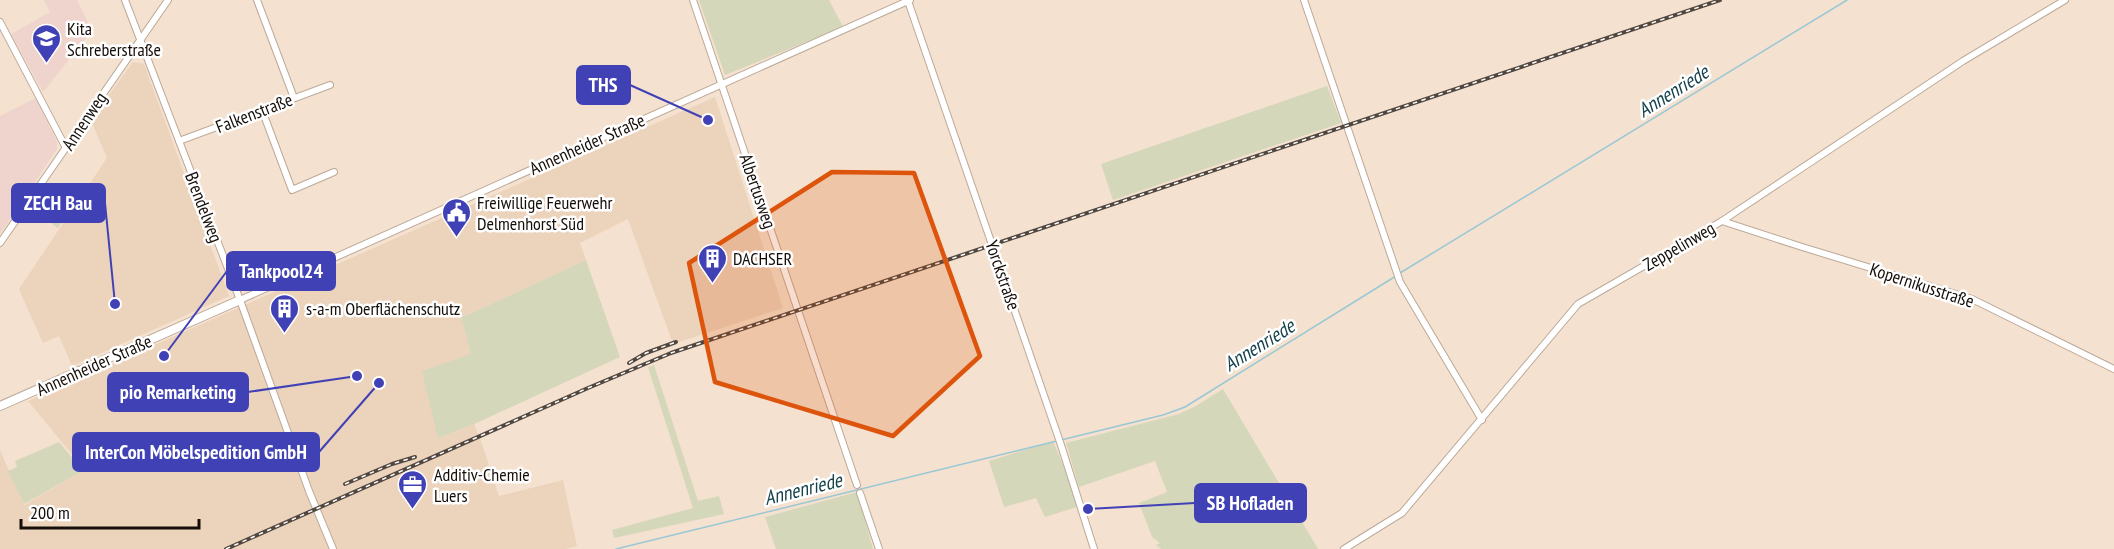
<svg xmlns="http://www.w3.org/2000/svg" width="2114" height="549" font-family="'PT Sans Narrow',sans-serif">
  <rect width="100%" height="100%" fill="#f4e1cf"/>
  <g fill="#ecd3bc">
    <path d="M133,62L144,64L229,296L72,366L59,336L43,343L19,289L107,158L91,120Z"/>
    <path d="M715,97L783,308L673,344L628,219L580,243L586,260L461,318L471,354L438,438L474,424L481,441L499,496L563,480L577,546L566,549H0V450L24,505L85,470L28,401Z"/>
  </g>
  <g fill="#eed4cd">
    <path d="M44,0H77L92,31L43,92L11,34L50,12Z"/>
    <path d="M36,98L57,142V149L0,234V116Z"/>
  </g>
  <g fill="#d4d7ba">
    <path d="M699,0H829L843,27L725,75Z"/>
    <path d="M1327,86L1341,123L1113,200L1101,164Z"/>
    <path d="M44,187L72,206L58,228L30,208Z"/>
    <path d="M586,260L620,357L474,424L438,438L422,371L471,354L461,318Z"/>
    <path d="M654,365L698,501L719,496L724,514L614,538L612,530L693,508L648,367Z"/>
    <path d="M1223,389L1308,532L1318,549H1161L1156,545L1160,543L1152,537L1139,503L1167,492L1155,461L1079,487L1066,443L1179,414L1196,406Z"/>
    <path d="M1053,441L1080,506L1045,517L1036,498L1004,507L989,461Z"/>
    <path d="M59,442L83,471L24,504L8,471L17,467L15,461Z"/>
    <path d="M857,492L873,549H776L765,517Z"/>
  </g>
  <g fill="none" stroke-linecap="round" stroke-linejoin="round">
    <g stroke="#98c8d5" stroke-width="1.5">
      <path d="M1400,273L1847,0"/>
      <path d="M1061,440L1163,415L1185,407L1396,276"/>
      <path d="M616,549L1057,441"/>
    </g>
    <defs>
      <g id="minor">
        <path d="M125,0L240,300L309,491L333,549"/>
        <path d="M257,0L294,98"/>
        <path d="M693,0L857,485"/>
        <path d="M1304,0L1400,282L1482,420"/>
        <path d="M908,1L1060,442L1094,549"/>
        <path d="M0,22L66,148"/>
        <path d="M262,110L292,190L334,172"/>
        <path d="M179,141L330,85"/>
        <path d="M1722,221L1799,246L1972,299L2114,369"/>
        <path d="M0,243L168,0"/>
        <path d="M240,300L910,0"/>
        <path d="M860,493L879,549"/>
        <path d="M1344,549L1402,513L1578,304L1722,221L1963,61L2065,0"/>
      </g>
      <path id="tertiary" d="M0,406L240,300"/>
    </defs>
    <use href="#minor" stroke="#bca998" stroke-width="8"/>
    <use href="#tertiary" stroke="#bca998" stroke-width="10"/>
    <use href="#minor" stroke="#fff" stroke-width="6"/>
    <use href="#tertiary" stroke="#fff" stroke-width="8"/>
    <defs>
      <g id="rail">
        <path d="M629,363L646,353L676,342"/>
        <path d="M345,484L392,464L415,457"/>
        <path d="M226,549L588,388L671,353L1720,0"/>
      </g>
    </defs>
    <use href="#rail" stroke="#52473f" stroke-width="4"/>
    <use href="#rail" stroke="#fff" stroke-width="1.5" stroke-dasharray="4.5" stroke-linecap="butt"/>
  </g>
  <path fill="#dd550c" fill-opacity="0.2" stroke="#dd550c" stroke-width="4.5" stroke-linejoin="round" d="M832,172L914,173L980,356L893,436L715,382L689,263Z"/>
  <defs>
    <symbol id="school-pin" viewBox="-11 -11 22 30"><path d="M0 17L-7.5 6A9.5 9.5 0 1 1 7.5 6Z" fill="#4141b6" stroke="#fff"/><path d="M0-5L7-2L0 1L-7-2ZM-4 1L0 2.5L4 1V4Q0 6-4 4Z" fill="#fff"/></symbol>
    <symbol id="civic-pin" viewBox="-11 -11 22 30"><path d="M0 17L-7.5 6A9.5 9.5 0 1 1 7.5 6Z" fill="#4141b6" stroke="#fff"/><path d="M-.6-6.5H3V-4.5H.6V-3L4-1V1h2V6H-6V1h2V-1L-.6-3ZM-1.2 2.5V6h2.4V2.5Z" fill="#fff"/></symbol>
    <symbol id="building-pin" viewBox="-11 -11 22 30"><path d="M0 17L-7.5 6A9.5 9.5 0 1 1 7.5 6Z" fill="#4141b6" stroke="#fff"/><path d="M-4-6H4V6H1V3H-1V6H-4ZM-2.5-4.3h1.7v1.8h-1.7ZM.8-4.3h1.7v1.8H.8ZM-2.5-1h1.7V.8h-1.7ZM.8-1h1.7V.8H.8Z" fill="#fff"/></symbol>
    <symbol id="office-pin" viewBox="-11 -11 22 30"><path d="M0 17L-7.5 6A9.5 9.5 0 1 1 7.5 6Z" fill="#4141b6" stroke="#fff"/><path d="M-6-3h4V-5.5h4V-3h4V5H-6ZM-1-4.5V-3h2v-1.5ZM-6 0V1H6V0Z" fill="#fff"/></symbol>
  </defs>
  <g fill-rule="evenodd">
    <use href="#school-pin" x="30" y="22" width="33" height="45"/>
    <use href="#civic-pin" x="440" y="196" width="33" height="45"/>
    <use href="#building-pin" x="696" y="242" width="33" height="45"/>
    <use href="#building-pin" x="268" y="292" width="33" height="45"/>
    <use href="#office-pin" x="396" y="468" width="33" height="45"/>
  </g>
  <g text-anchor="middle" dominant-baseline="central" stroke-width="5" stroke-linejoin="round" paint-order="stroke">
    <g font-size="18" fill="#140d08" stroke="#fff" text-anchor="start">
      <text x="67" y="28">Kita<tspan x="67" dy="21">Schreberstraße</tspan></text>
      <text x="477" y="202">Freiwillige Feuerwehr<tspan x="477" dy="21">Delmenhorst Süd</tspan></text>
      <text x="733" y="258">DACHSER</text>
      <text x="306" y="308">s-a-m Oberflächenschutz</text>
      <text x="434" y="474">Additiv-Chemie<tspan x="434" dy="21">Luers</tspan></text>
    </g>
    <g font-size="18" fill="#140d08" stroke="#fff">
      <text transform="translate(254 113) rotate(-21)">Falkenstraße</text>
      <text transform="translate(84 121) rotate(-56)">Annenweg</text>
      <text transform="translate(587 144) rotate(-24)">Annenheider Straße</text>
      <text transform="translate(758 191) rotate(71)">Albertusweg</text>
      <text transform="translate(204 207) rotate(69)">Brendelweg</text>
      <text transform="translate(1679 246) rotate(-30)">Zeppelinweg</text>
      <text transform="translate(1003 275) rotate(71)">Yorckstraße</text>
      <text transform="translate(1922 285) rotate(18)">Kopernikusstraße</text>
      <text transform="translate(94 365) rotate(-24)">Annenheider Straße</text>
    </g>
    <g font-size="20" font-style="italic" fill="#16424c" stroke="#fff">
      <text transform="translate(1673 91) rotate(-32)">Annenriede</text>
      <text transform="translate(1259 345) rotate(-32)">Annenriede</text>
      <text transform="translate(803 489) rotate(-14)">Annenriede</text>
    </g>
  </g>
  <path fill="none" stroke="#4141b6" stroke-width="2" d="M708 120L630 85M115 304L105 203M164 356L227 271M357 376L248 392M379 383L319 452M1088 509L1195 503"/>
  <g fill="#4141b6" stroke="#fff" stroke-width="2">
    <circle cx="708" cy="120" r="6"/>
    <circle cx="115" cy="304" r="6"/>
    <circle cx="164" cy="356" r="6"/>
    <circle cx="357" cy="376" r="6"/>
    <circle cx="379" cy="383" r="6"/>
    <circle cx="1088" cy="509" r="6"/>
  </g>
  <g fill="#4141b6" stroke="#4141b6" stroke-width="2">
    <rect x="577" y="66" width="53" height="38" rx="6"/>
    <rect x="12" y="184" width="93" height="38" rx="6"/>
    <rect x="227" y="252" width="108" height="38" rx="6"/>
    <rect x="108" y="373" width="140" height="38" rx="6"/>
    <rect x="73" y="433" width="246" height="38" rx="6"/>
    <rect x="1195" y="484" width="111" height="38" rx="6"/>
  </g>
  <g font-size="20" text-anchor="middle" font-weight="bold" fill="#fff">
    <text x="603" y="92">THS</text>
    <text x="58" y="210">ZECH Bau</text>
    <text x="281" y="278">Tankpool24</text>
    <text x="178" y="399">pio Remarketing</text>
    <text x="196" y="459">InterCon Möbelspedition GmbH</text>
    <text x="1250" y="510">SB Hofladen</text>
  </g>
  <path d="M21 519v9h178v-9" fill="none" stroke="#140d08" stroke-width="3"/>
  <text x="30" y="519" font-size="18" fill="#140d08" stroke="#ffffff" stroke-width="4.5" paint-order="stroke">200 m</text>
</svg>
